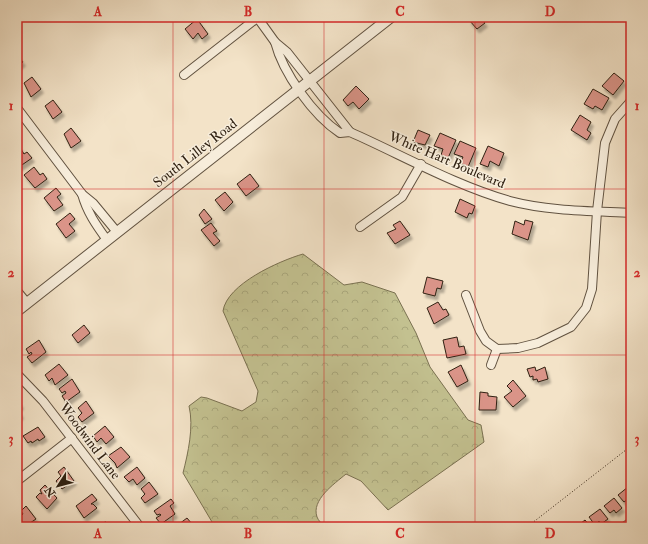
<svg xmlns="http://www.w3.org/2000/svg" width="648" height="544" font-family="'IM FELL Double Pica',serif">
  <defs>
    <pattern id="forest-crowns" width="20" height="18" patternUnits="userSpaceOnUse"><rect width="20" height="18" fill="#c3c190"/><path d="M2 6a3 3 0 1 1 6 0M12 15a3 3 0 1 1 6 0" fill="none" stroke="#a8a67b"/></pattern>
    <filter id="shadow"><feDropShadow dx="2.5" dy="4" stdDeviation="1" flood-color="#0004"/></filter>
  </defs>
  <rect width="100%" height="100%" fill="#f3e3c8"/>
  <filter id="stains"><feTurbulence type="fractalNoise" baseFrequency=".005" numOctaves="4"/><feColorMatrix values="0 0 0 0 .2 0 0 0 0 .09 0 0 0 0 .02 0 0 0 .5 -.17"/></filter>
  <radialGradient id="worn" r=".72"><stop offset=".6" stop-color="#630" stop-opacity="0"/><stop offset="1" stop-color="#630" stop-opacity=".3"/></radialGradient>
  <path fill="url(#forest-crowns)" stroke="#7a7151" d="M303,254L344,285L362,282L395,293L416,333L430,367L468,420L481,425L484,442L388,510L361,481L346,474C334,484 311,500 317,517C318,520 322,524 324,527H215L183,473C188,453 194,427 189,406L201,397L207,398L242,411L256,402L258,391L223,311C227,284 279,261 303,254Z"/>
  <g fill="#da9488" stroke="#302112" filter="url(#shadow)">
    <path d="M473,17H480L485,23L477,29L469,20Z"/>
    <path d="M197,19L208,34L202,39L198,33L193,39L185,29Z"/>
    <path d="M17,55L23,62L17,67Z"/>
    <path d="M614,73L624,81L613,95L602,86Z"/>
    <path d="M32,77L41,89L31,97L24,83Z"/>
    <path d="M356,86L369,99L359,109L353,102L348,106L343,100Z"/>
    <path d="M593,89L609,98L602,110L595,106L593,109L584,104Z"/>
    <path d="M53,100L62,112L53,119L45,106Z"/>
    <path d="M580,115L591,122L587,130L591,133L587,140L571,130Z"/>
    <path d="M71,128L81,141L71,148L64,134Z"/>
    <path d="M418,130L430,135L425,145L413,142Z"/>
    <path d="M440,133L456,140L448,158L441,155L443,149L434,146Z"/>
    <path d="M460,141L476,148L468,167L460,163L463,157L454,154Z"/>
    <path d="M19,146L24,154L27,152L32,158L19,167L17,164V148Z"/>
    <path d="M488,146L504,153L499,166L490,161L488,167L480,164Z"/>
    <path d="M34,167L40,175L43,173L47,179L35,188L24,175Z"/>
    <path d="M250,174L259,186L246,196L237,184Z"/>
    <path d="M56,188L61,194L57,197L63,205L54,211L44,198Z"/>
    <path d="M225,192L233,202L224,211L215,200Z"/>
    <path d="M460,199L475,206L472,214L469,213L467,218L455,212Z"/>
    <path d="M204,209L212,219L205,224L199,215Z"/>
    <path d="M70,213L75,219L69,224L75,231L66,238L56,224Z"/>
    <path d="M525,220L533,222L528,240L512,234L515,221L524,225Z"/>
    <path d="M400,221L410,235L395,244L387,233L396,229L393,225Z"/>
    <path d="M211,223L217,231L213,233L220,241L214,246L201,230Z"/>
    <path d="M427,277L443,281L441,289L437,288L435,296L423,293Z"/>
    <path d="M438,302L443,310L446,309L449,315L434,324L427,308Z"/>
    <path d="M84,325L90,333L78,343L72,335Z"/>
    <path d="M457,337L459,347L464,346L466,354L447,358L443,340Z"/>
    <path d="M39,340L46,352L32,363L27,357L32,354L31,352L29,354L26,349Z"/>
    <path d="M59,364L68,375L55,385L52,378L49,381L45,375Z"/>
    <path d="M461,365L468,381L457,387L448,372Z"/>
    <path d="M535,367L536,371L545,367L548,379L538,382L537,379L533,380V376L530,377L527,369Z"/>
    <path d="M72,379L80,392L66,402L62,396L66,393L65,391L62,393L59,389Z"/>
    <path d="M513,380L526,396L513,407L504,397L512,391L507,386Z"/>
    <path d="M480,392L488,393V396L497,397L496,410H479Z"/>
    <path d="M17,400L21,405L17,409L21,415L17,417Z"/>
    <path d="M86,401L94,413L82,422L78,417L82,413L78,408Z"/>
    <path d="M105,426L114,437L106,444L101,438L97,442L93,436Z"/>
    <path d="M38,427L45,437L39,441L38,439L32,443L31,441L28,443L23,436Z"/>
    <path d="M121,447L130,457L117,468L115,463L108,456Z"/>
    <path d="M64,467L74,481L62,489L56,481L61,476L58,472Z"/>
    <path d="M137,467L145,478L137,485L133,479L129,482L124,477Z"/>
    <path d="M149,482L158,494L145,503L141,498L145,494L141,489Z"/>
    <path d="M45,485L57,498L47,509L36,497L40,493L42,494L40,490Z"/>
    <path d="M628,487L631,490V501L628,499L624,502L618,495Z"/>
    <path d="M92,494L97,500L91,504H93L97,508L84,518L76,506Z"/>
    <path d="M614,498L622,508L616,513L614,510L610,513L604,506Z"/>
    <path d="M171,499L174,503L170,506L175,514L161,524L156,518L161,515L160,514L157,515L154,511Z"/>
    <path d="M26,506L36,519L24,527L18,519L23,514L21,511Z"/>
    <path d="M600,509L608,519L601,524L599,521L595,525L589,517Z"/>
    <path d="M187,518L192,524L189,527H175Z"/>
    <path d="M585,520L591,527H576Z"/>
    <path d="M106,522L110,527H98L102,523Z"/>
  </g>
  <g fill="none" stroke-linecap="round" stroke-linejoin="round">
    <defs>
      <g id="minor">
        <path d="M257,17L275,42L287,52L350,132"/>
        <path d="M275,42C283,73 313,115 340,133L350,132C402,155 454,185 510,201C548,211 591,211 631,213"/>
        <path d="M184,75L257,18"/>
        <path d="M17,108L82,194L93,203L117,232"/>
        <path d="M82,194C87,212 96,225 107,240"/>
        <path d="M360,227L402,197L421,164"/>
        <path d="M17,291L27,303"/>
        <path d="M466,295L480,331L486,341L497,349L518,348L538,343L571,327L586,308L592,289L597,211L605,143L615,119L631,101"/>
        <path d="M491,365L497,349"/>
        <path d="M17,374L43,401L140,527"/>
        <path d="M17,481L72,438"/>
        <path d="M624,527L631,522"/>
      </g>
      <path id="tertiary" d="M17,311L391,17"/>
    </defs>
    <use href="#minor" stroke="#615240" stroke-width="10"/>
    <use href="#tertiary" stroke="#615240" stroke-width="12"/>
    <path stroke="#302112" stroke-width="1" stroke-dasharray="1 2" stroke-linecap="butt" d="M527,527L631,446"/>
    <use href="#minor" stroke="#f7eddb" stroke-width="8"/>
    <use href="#tertiary" stroke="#f7eddb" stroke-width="10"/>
  </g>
  <path fill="none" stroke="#d62828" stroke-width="1" stroke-opacity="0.55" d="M173,17V527M324,17V527M475,17V527M17,189H631M17,355H631"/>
  <g text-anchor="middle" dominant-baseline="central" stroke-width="3" stroke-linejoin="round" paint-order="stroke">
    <g font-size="14" fill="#302112" stroke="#f7eddb">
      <text transform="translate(195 153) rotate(-38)">South Lilley Road</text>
      <text transform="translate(447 160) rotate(23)">White Hart Boulevard</text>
      <text transform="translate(90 441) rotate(53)">Woodwind Lane</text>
    </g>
  </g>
  <rect width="648" height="544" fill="none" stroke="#f3e3c8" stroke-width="44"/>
  <g transform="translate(58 486) rotate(234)" stroke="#f7eddb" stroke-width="3" paint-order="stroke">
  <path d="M0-3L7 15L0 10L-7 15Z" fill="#302112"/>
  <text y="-6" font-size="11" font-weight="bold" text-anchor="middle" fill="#302112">N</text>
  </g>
  <rect x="22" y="22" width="604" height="500" fill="none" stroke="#d62828" stroke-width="1.5"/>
  <g font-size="13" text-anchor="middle" font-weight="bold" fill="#d62828">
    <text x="98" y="16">A</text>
    <text x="248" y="16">B</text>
    <text x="400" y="16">C</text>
    <text x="550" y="16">D</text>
    <text x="11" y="110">1</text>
    <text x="637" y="110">1</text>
    <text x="11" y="277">2</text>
    <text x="637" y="277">2</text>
    <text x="11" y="443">3</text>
    <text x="637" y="443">3</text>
    <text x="98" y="538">A</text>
    <text x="248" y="538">B</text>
    <text x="400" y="538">C</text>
    <text x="550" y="538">D</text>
  </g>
  <rect width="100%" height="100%" filter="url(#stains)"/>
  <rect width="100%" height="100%" fill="url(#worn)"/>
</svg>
